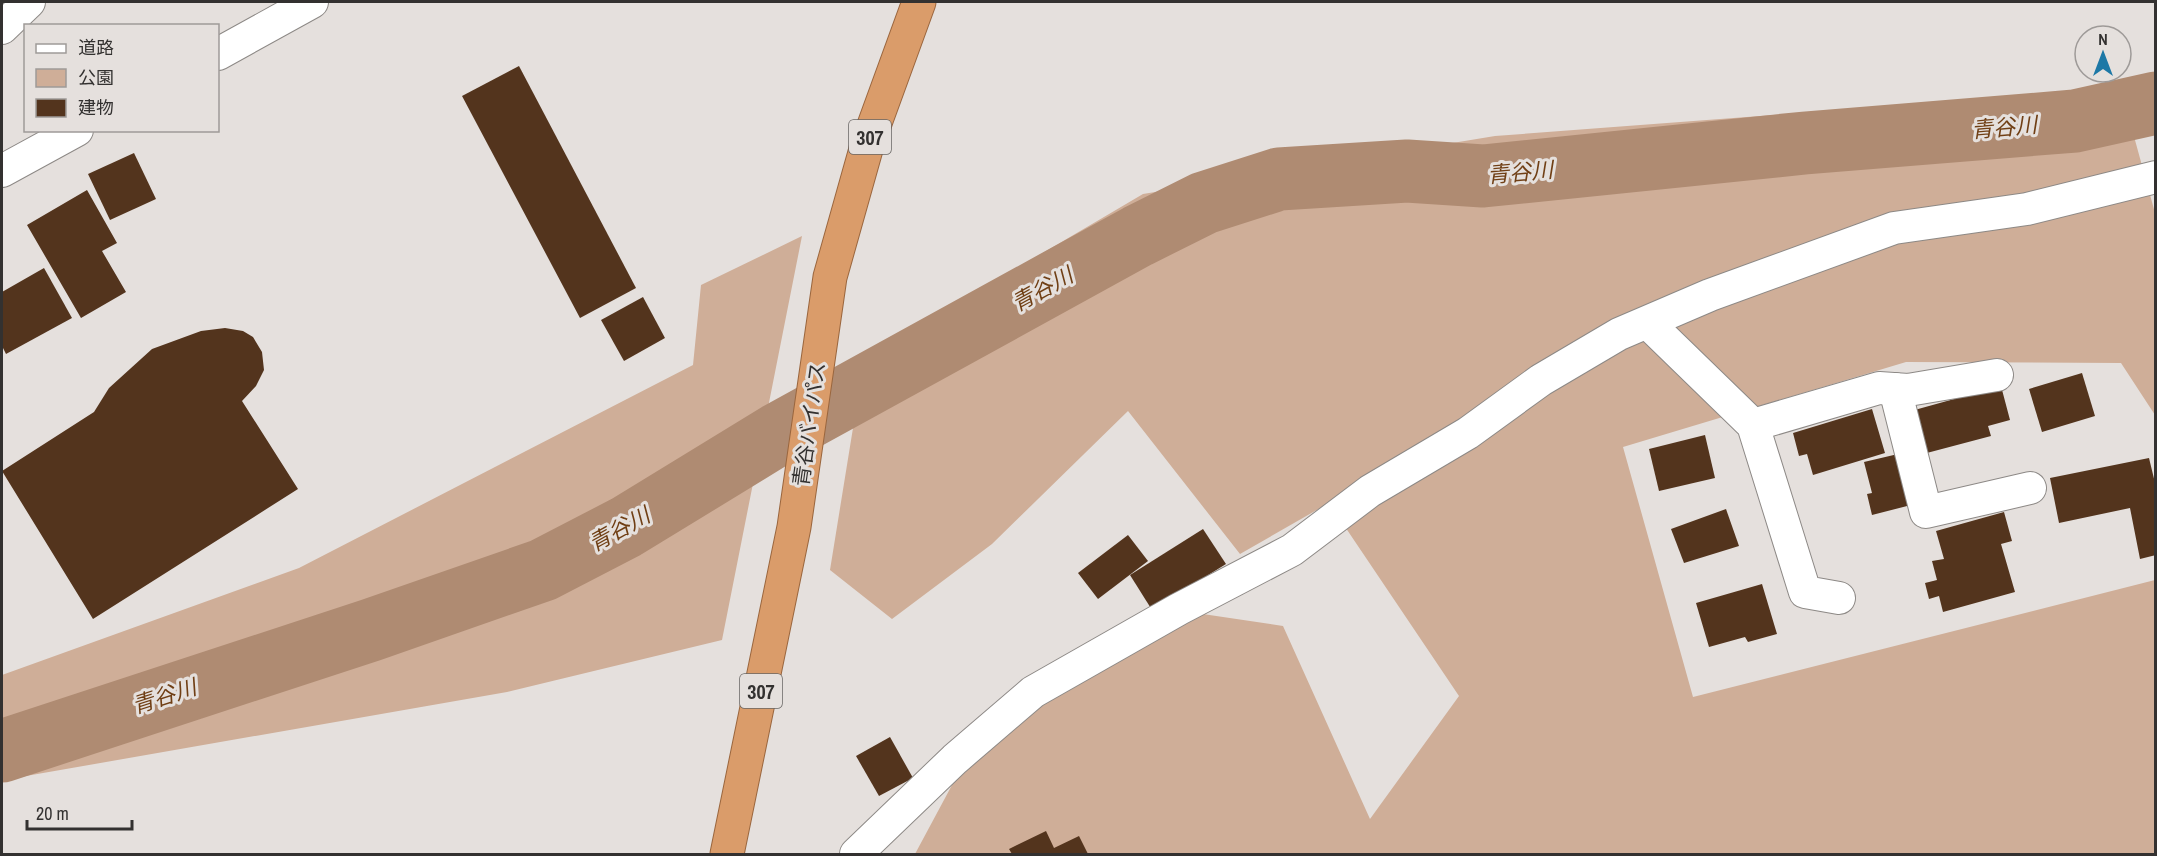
<svg xmlns="http://www.w3.org/2000/svg" width="2157" height="856" font-family="'Archivo Narrow','Noto Sans JP',sans-serif">
  <rect width="100%" height="100%" fill="#e5e0dd"/>
  <g fill="#cfae98">
    <path d="M2121,89L2155,213V415L2121,363L1906,362L1623,447L1693,697L2155,580V854H915L981,731L1196,613L1283,626L1370,819L1459,696L1329,503L1240,554L1128,411L992,544L892,619L830,570L853,428L912,330L1143,194L1495,136Z"/>
    <path d="M802,236L722,640L507,692L3,780L2,783V675L299,568L693,365L701,285Z"/>
  </g>
  <g fill="none" stroke-linecap="round" stroke-linejoin="round">
    <path stroke="#af8b72" stroke-width="63" d="M2,751L371,630L543,570L626,527L778,434L1138,236L1204,203L1279,179L1407,171L1483,176L1805,143L2075,121L2156,103"/>
  </g>
  <g fill="#53341d">
    <path d="M519,66L636,288L580,318L462,96Z"/>
    <path d="M134,153L156,199L110,220L88,174Z"/>
    <path d="M87,190L117,243L102,251L126,292L81,318L27,225Z"/>
    <path d="M44,268L72,318L6,354L2,346V292Z"/>
    <path d="M643,297L665,338L624,361L601,320Z"/>
    <path d="M225,328L243,331L253,337L262,352L264,370L256,386L242,401L298,489L93,619L2,471L94,412L109,388L152,349L201,331Z"/>
    <path d="M2082,373L2095,416L2042,432L2029,389Z"/>
    <path d="M2001,386L2010,420L1988,426L1991,436L1923,454L1911,411Z"/>
    <path d="M1872,409L1885,453L1813,475L1807,454L1799,456L1793,433Z"/>
    <path d="M1705,435L1715,478L1659,491L1649,449Z"/>
    <path d="M1898,454L1911,505L1872,515L1867,494L1872,493L1864,462Z"/>
    <path d="M2149,458L2156,487V555L2140,559L2130,508L2059,523L2050,478Z"/>
    <path d="M1726,509L1739,546L1684,563L1671,529Z"/>
    <path d="M2004,512L2012,541L2001,544L2015,592L1943,612L1939,596L1929,599L1925,583L1937,580L1932,561L1944,559L1936,531Z"/>
    <path d="M1203,529L1226,564L1152,610L1130,575Z"/>
    <path d="M1128,535L1148,561L1098,599L1078,573Z"/>
    <path d="M1762,584L1777,634L1748,642L1745,637L1709,647L1696,603Z"/>
    <path d="M890,737L913,778L879,796L856,756Z"/>
    <path d="M1046,831L1054,848L1079,836L1088,854H1012L1009,849Z"/>
  </g>
  <g fill="none" stroke-linecap="round" stroke-linejoin="round">
    <defs>
      <g id="minor">
        <path d="M2,28L29,2"/>
        <path d="M218,54L312,2"/>
        <path d="M2,171L77,130"/>
        <path d="M1648,323L1753,425L1805,592L1839,598"/>
        <path d="M1895,389L1926,512L2030,488"/>
        <path d="M1753,425L1879,388L1908,390L1997,375"/>
        <path d="M856,854L955,759L1033,692L1179,609L1292,550L1370,491L1468,433L1541,380L1619,334L1710,295L1894,228L2027,209L2156,177"/>
      </g>
      <path id="trunk" d="M727,854L794,527L830,277L868,142L919,2"/>
    </defs>
    <use href="#minor" stroke="#8d8986" stroke-width="34"/>
    <use href="#trunk" stroke="#9a663e" stroke-width="35"/>
    <use href="#minor" stroke="#fff" stroke-width="32"/>
    <use href="#trunk" stroke="#da9c6a" stroke-width="33"/>
  </g>
  <g text-anchor="middle" dominant-baseline="central" stroke-width="6" stroke-linejoin="round" paint-order="stroke">
    <g fill="#e5e0dd" stroke="#686664" stroke-width="1.5">
      <rect x="849" y="120" width="42" height="34" rx="4.5"/>
      <rect x="740" y="674" width="42" height="34" rx="4.5"/>
    </g>
    <g font-size="20" font-weight="bold" fill="#333130">
      <text x="870" y="137">307</text>
      <text x="761" y="691">307</text>
    </g>
    <g font-size="21" fill="#333130" stroke="#e5e0dd">
      <text transform="translate(809 424) rotate(-82)">青谷バイパス</text>
    </g>
    <g font-size="22" font-style="italic" fill="#703f15" stroke="#e5e0dd">
      <text transform="translate(2004 127) rotate(-5)">青谷川</text>
      <text transform="translate(1520 172) rotate(-5)">青谷川</text>
      <text transform="translate(1042 289) rotate(-29)">青谷川</text>
      <text transform="translate(619 529) rotate(-29)">青谷川</text>
      <text transform="translate(164 696) rotate(-18)">青谷川</text>
    </g>
  </g>
  <rect width="2157" height="856" fill="none" stroke="#333130" stroke-width="6"/>
  <rect x="24" y="24" width="195" height="108" fill="#e5e0dd" stroke="#9e9a98" stroke-width="1.5"/>
  <rect x="36" y="44" width="30" height="9" fill="#ffffff" stroke="#9e9a98" stroke-width="1.5"/>
  <text x="78" y="54" font-size="18" fill="#333130">道路</text>
  <rect x="36" y="69" width="30" height="18" fill="#cfae98" stroke="#9e9a98" stroke-width="1.5"/>
  <text x="78" y="84" font-size="18" fill="#333130">公園</text>
  <rect x="36" y="99" width="30" height="18" fill="#53341d" stroke="#9e9a98" stroke-width="1.5"/>
  <text x="78" y="114" font-size="18" fill="#333130">建物</text>
  <g transform="translate(2103 54)"><circle r="28" fill="#e5e0dd" stroke="#9e9a98" stroke-width="1.5"/>
  <path d="M0-4.5L10 22L0 15L-10 22Z" fill="#1d78a6"/>
  <text y="-9" font-size="16" font-weight="bold" text-anchor="middle" fill="#333130">N</text>
  </g>
  <path d="M27 820v9h105v-9" fill="none" stroke="#333130" stroke-width="3"/>
  <text x="36" y="820" font-size="18" fill="#333130" stroke="#e5e0dd" stroke-width="4.5" paint-order="stroke">20 m</text>
</svg>
